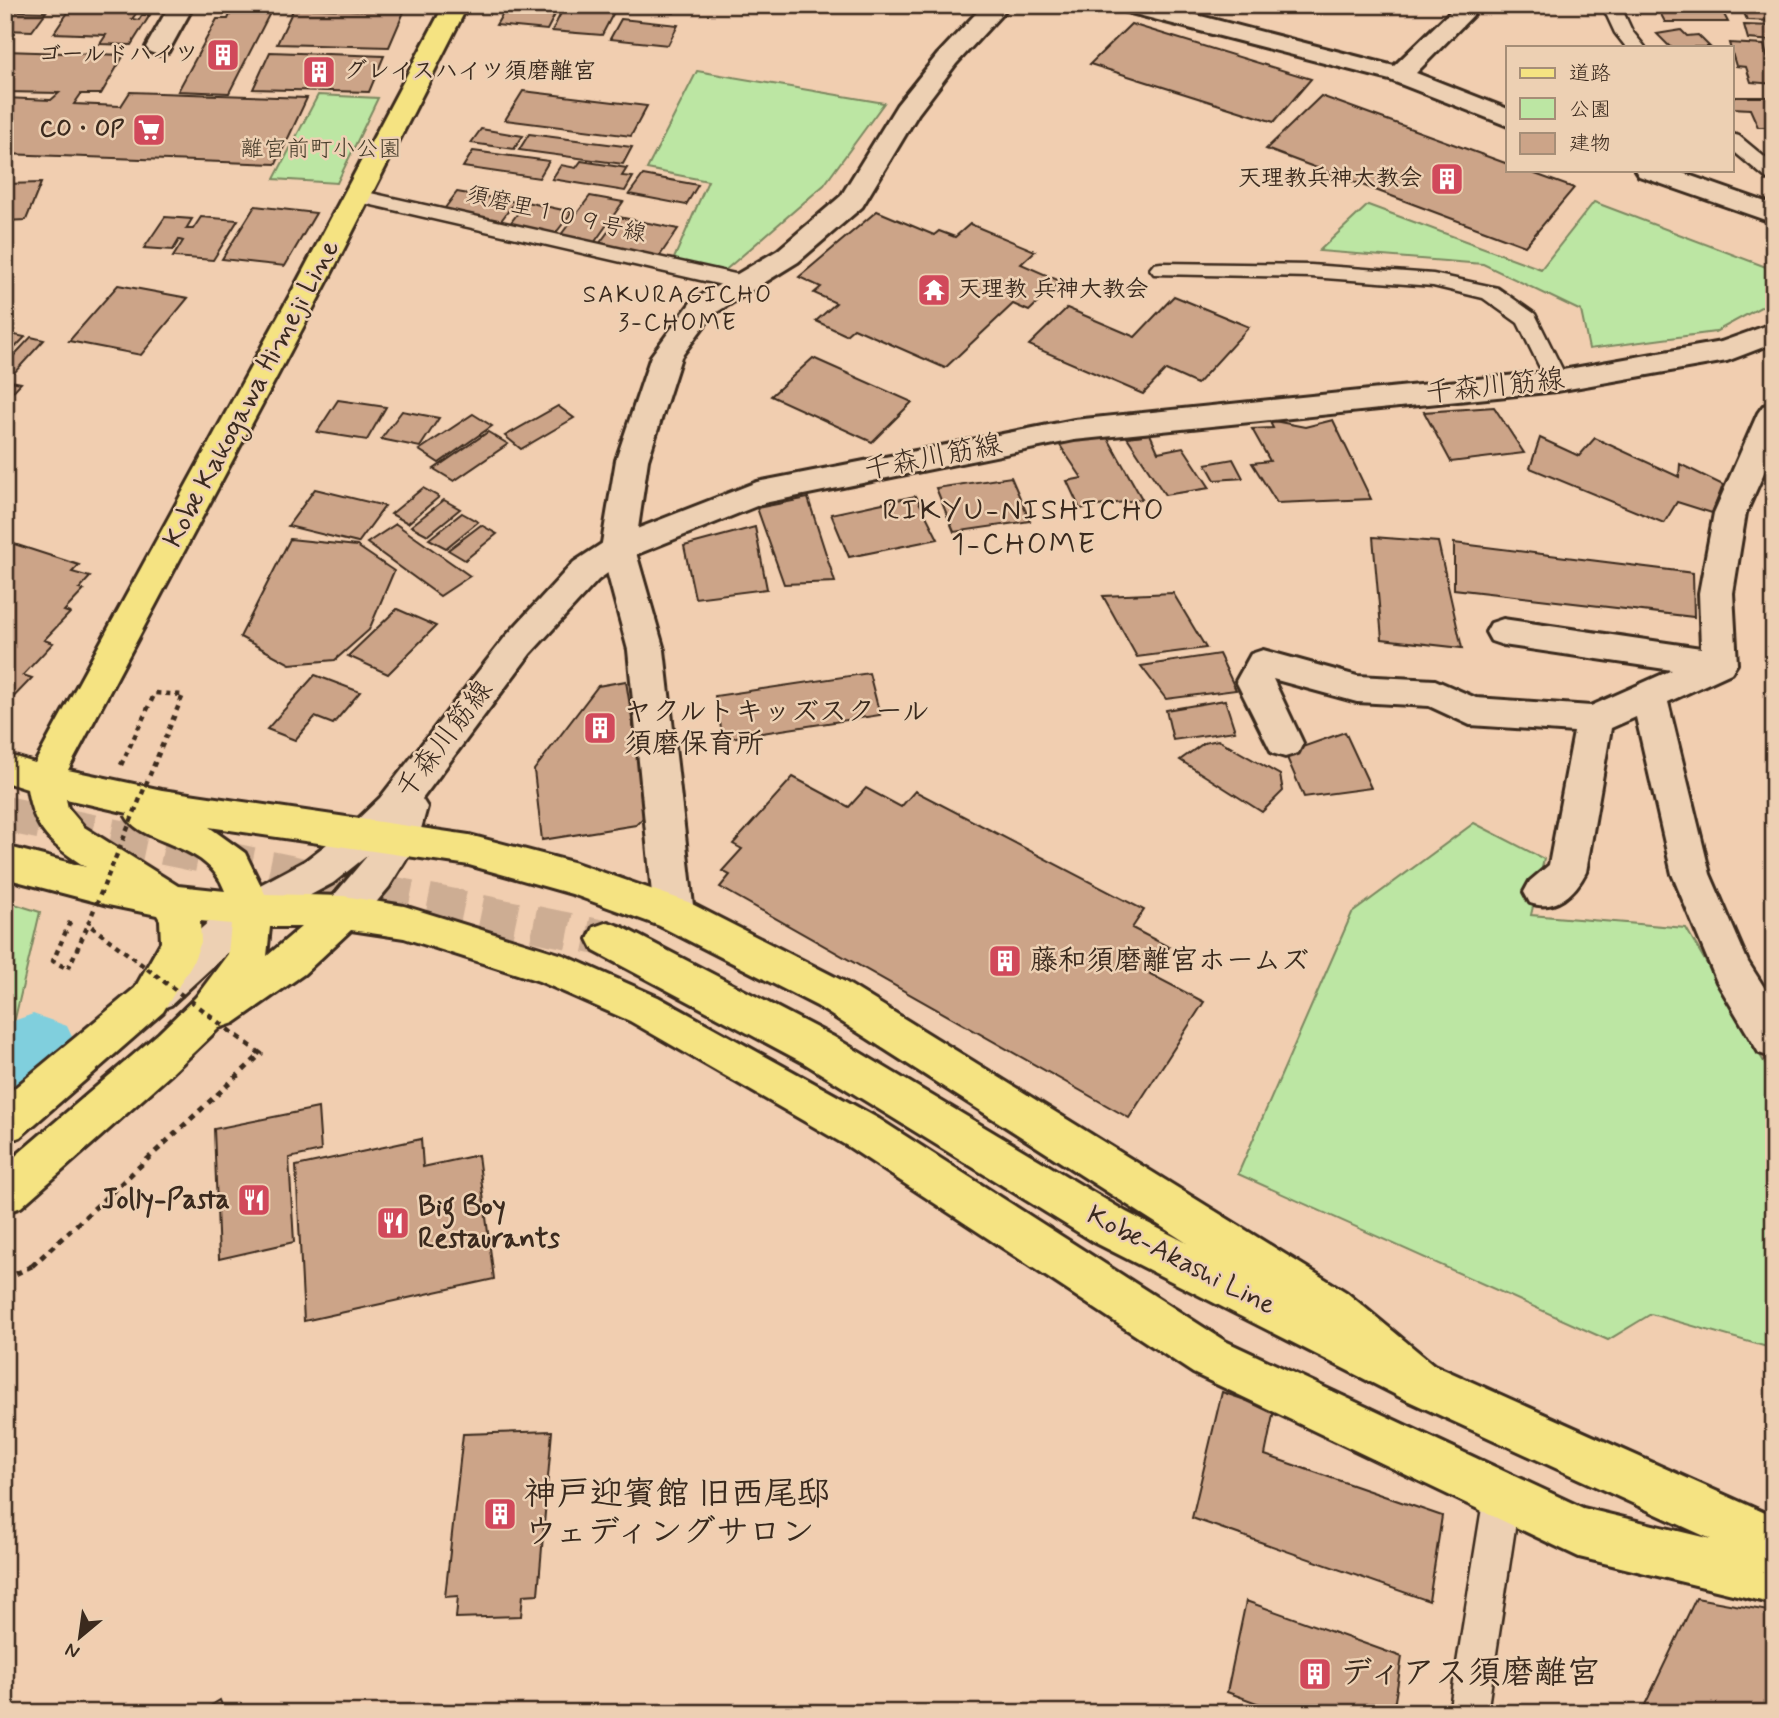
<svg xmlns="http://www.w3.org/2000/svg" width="1779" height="1718" font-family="Mynerve,'Klee One',sans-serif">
  <rect width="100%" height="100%" fill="#f1ceb0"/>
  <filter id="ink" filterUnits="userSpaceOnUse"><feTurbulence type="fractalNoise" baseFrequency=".0143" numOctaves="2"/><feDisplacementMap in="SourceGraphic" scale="14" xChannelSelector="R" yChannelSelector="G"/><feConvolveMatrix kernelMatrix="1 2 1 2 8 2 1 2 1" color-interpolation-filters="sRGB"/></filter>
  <g filter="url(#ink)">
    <g fill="#bce6a3" stroke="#7c8860" stroke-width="2">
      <path d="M697,71L884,103L824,185L722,273L672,263L708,181L647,169Z"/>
      <path d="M318,95L378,98L337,183L274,179Z"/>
      <path d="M1594,202L1774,270V300L1715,332L1589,349L1581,311L1483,264L1319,251L1368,205L1541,269Z"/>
      <path d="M1474,823L1544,859L1531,915L1686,928L1774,1079V1349L1651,1314L1608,1340L1238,1174L1352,913Z"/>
      <path d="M5,901L40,912L10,1040L5,1044Z"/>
    </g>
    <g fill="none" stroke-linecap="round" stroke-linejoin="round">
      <path fill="#80cfdd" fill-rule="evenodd" d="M33,1014L67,1026L81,1056C61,1100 50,1107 5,1123V1024Z"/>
    </g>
    <g fill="#cca488" stroke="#3b2a1e" stroke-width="2">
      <path d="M508,5H560L547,30L496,25Z"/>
      <path d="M565,5H586L616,8L602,35L552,31Z"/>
      <path d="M625,5H678L674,13L624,8Z"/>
      <path d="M1656,5H1719L1728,22H1665Z"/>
      <path d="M1741,5H1774V21L1747,20Z"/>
      <path d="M234,6L273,7L229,93L178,91L217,19H228Z"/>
      <path d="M71,8L138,11L132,19L139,20L142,15H150L131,45L100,44L106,35L54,33Z"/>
      <path d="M294,8L404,12L389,47L277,44Z"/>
      <path d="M8,11L46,12L32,31L5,30Z"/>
      <path d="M621,19L678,25L668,45L610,39Z"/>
      <path d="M1131,24L1311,79L1274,122L1090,64Z"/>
      <path d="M1744,25L1774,26V41L1748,39Z"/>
      <path d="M1681,30L1687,36L1698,35L1710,47H1670L1657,34Z"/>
      <path d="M1729,43L1764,45L1774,84L1751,82L1746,67L1736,66Z"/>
      <path d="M5,51L124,55L101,94H81L74,104L121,106L130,92L307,98L276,164L5,154V98L51,100L59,93L5,92Z"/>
      <path d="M270,52L384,56L369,92L253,89Z"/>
      <path d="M523,91L647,106L631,136L505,120Z"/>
      <path d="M1321,96L1508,164V170H1524L1574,188L1525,246L1266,149Z"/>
      <path d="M1732,97H1769L1774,102V127H1758L1750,109L1732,108Z"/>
      <path d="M481,129L523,136L514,149L471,143Z"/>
      <path d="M529,134L632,147L623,164L519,150Z"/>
      <path d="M473,151L549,161L539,178L463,167Z"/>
      <path d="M581,161L627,168L622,176L633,177L625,191L552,179L561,165L576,168Z"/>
      <path d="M643,175L698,185L686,205L629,194Z"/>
      <path d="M41,183L26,220L5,221V184Z"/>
      <path d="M457,192L515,202L500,222L442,212Z"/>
      <path d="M590,196L623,202L594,243L560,236Z"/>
      <path d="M526,202L572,212L555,234L509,225Z"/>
      <path d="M255,206L316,213L285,266L222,259Z"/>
      <path d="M877,211L934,235L939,231L955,237L970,224L1035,251L1021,264L1060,281L1029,311L1013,304L945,368L854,328L846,335L816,321L836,303L814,293L821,287L799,277Z"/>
      <path d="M165,217L192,219L186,229H193L201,217L238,220L213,260L173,257L183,241L179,240L173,250L144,248Z"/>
      <path d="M619,217L678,229L659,257L599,244Z"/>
      <path d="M118,285L188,298L141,355L69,341Z"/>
      <path d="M1174,296L1249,327L1197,384L1166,370L1143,394L1029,345L1067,308L1135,337Z"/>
      <path d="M5,333L25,337L5,358Z"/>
      <path d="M31,337L44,340L15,372L5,370V365Z"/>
      <path d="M813,358L912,402L872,442L771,396Z"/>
      <path d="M5,380L21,383L5,400Z"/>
      <path d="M338,400L386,407L367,440L317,432Z"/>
      <path d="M558,406L574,418L521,449L505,436Z"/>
      <path d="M1494,407L1524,453L1451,462L1424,412Z"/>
      <path d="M402,411L439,418L420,447L381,439Z"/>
      <path d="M473,414L492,426L439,463L419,450Z"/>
      <path d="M1269,420L1305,427L1333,420L1371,499L1277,503L1252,463L1270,461L1252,429L1273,428Z"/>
      <path d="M488,432L508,444L454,481L434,469Z"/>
      <path d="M1150,434L1158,452L1183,447L1210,488L1165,495L1127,437Z"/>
      <path d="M1106,435L1142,499L1080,509L1067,481L1082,478L1059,444Z"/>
      <path d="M1540,438L1579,456L1595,438L1679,477L1680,464L1723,485L1712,513L1677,502L1664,523L1530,468Z"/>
      <path d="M1233,459L1243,478L1215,480L1206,464Z"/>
      <path d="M1011,477L1030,521L954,532L936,488Z"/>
      <path d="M423,488L439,497L408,523L391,514Z"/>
      <path d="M315,489L385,506L358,543L288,526Z"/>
      <path d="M916,496L938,539L849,557L831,514Z"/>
      <path d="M808,498L835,582L784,584L757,508Z"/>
      <path d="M444,500L460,509L428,535L411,526Z"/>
      <path d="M462,513L478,522L446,548L429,539Z"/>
      <path d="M396,524L470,576L440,596L367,543Z"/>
      <path d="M481,525L497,534L465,560L448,550Z"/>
      <path d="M755,527L767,589L695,598L684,546Z"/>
      <path d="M1373,537L1438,542L1462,648L1382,639Z"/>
      <path d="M290,539L357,546L394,571L369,630L335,660L290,664L240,637Z"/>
      <path d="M5,541L79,565L72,572L90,577L79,589L84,590L64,611L70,613L44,640L53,643L23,675L32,678L5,706Z"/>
      <path d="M1454,543L1693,573L1694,617L1454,589Z"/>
      <path d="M1173,593L1206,648L1137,657L1103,596Z"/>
      <path d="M397,609L436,626L388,674L348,656Z"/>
      <path d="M1219,654L1236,690L1166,699L1141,666Z"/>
      <path d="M869,673L880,715L723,739L715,696Z"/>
      <path d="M315,675L360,692L333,724L315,717L295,740L267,729Z"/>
      <path d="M626,681L647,814L636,825L542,840L534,770L598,686Z"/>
      <path d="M1225,700L1235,731L1173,740L1166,710Z"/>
      <path d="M1345,732L1371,788L1304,797L1285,753Z"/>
      <path d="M1218,740L1280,775L1283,791L1262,812L1180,760L1204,743Z"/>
      <path d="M793,777L849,807L866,788L901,807L915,791L1144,910L1132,928L1169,947L1150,974L1204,1002L1129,1118L720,887L730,875L722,871L742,849L733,844Z"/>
      <path d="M318,1108L321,1151L289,1158L294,1242L219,1259L214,1129Z"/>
      <path d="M421,1139L423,1167L478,1155L494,1279L304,1321L296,1166Z"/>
      <path d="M1222,1392L1274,1410L1265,1455L1442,1516L1429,1601L1192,1518Z"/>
      <path d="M552,1431L538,1594L523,1595L521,1616L456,1618L458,1596L445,1597L463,1434Z"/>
      <path d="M1696,1598L1774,1612V1713H1641Z"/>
      <path d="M1246,1601L1402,1657L1393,1713H1284L1227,1692Z"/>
      <path d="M220,1700L225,1713H199Z"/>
    </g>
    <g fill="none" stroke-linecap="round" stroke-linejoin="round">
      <path stroke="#cdad93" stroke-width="36" stroke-dasharray="36 18" stroke-linecap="butt" d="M5,814L608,939"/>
      <defs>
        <g id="service">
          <path d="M1602,5H1620L1632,31L1645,47H1626L1615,33Z"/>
          <path d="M1732,134L1739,136L1774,165V181L1767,179L1732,150Z"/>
          <path d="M357,190L744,276L752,278L755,283L752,288L744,290L350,200L347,196L350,192Z"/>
          <path d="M1161,263L1311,265L1433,274L1498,288L1535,314L1568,381L1565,386L1557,388L1549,386L1518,323L1483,298L1433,286L1311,277L1154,274L1150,269L1154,264Z"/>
          <path d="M1502,1477L1515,1482L1520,1495L1487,1713H1449L1484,1495L1489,1482Z"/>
        </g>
        <g id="minor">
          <path d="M170,5H194L168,52L159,55L150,52L146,47Z"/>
          <path d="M984,5H1010L956,64L918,114L862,207L798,262L712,315L681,357L648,460L635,549L664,650L694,914L688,926L674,930L660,926L654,914L628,650L601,549L616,460L651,356L692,301L778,250L841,196L897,105L938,54Z"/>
          <path d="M1116,5H1158L1394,66L1457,5H1483L1416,73L1508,109V126L1390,80L1119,10Z"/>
          <path d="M1635,170H1674L1774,205V223L1639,176Z"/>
          <path d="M1774,403V450L1746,513L1733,593L1737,664L1731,673L1668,702L1710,874L1748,962L1774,1003V1058L1759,1053L1717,982L1672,874L1636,717L1611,728L1586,872C1575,894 1555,912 1530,903L1524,892L1530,881L1549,865L1574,732L1470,725L1429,706L1357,702L1273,679L1303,743L1298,753L1285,757L1272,753L1236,681L1251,654L1263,650L1357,676L1435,680L1476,698L1591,706L1672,670L1503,645L1491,641L1486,632L1491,623L1503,619L1701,648L1699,593L1714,513L1758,413L1763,406Z"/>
        </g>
        <path id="tertiary" d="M1774,323V343L1727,361L1557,391L1074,440L764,503L630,557L598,580L530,654L422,799L427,807L418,840L389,887L358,924L344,928L330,924L324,912L330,900L368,855L333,883L262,921L171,1005L157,1010L143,1005L137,993L143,981L234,899L305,861L353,824L380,798L506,636L574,562L606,541L757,482L1074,420L1557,371L1721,342Z"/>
        <path id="primary" d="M444,5H468L326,284L68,770L162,790L469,835L576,863L688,902L845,982L1346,1292L1434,1365L1774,1517V1604L1579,1557L1562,1549L1193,1373L849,1147L630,1021L539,981L404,938L351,930L304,974L234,1023L219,1028L170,1075L21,1207L5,1213V1165L159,1033L196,997L228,954L231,924L200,921L201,942L193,962L163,1012L20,1137L5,1142V1096L135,988L161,942L160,920L157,915L108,905L5,878V846L86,867C52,845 34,831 27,789L5,782V754L35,763L296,284ZM66,799L128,813L126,816C142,846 208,841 225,891L178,886L84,827L68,808ZM209,827L469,865L572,894L660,926L817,1006L1187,1243L1126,1212L834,1037L622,927L608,922L594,927L588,939L594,951L804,1063L1094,1242L1400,1397L1711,1539L1583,1508L1225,1341L879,1119L658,997L563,955L404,906L344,896L265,894L245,853ZM270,927H301L267,956Z"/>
      </defs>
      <use href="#service" stroke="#3b2a1e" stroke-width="5"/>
      <use href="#minor" stroke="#3b2a1e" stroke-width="6"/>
      <use href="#tertiary" stroke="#3b2a1e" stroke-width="6"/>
      <use href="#primary" stroke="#3b2a1e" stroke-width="6"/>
      <path stroke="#3b2a1e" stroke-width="4.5" stroke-dasharray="5 5" stroke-linecap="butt" d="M70,922L53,961L68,969L88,925"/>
      <path stroke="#3b2a1e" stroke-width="5" stroke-dasharray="6 6" stroke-linecap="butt" d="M5,1279L32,1266"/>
      <use href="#service" fill="#edd0b3" fill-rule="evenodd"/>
      <use href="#minor" fill="#edd0b3" fill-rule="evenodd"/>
      <use href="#tertiary" fill="#edd0b3" fill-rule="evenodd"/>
      <use href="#primary" fill="#f5e382" fill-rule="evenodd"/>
      <path stroke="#3b2a1e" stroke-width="4.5" stroke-dasharray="5 5" stroke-linecap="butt" d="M121,765L155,693L183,695L88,924L186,998"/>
      <path stroke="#3b2a1e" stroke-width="5" stroke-dasharray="6 6" stroke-linecap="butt" d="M32,1266L261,1054L184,996"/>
    </g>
  </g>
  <defs>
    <symbol id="building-square" viewBox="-11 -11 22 22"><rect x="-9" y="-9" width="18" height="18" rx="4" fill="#d1495b" stroke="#edd0b3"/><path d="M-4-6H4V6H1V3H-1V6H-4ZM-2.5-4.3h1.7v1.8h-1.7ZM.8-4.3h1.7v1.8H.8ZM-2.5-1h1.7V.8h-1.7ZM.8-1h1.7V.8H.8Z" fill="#fff"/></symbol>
    <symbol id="supermarket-square" viewBox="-11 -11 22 22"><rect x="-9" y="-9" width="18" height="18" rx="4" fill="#d1495b" stroke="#edd0b3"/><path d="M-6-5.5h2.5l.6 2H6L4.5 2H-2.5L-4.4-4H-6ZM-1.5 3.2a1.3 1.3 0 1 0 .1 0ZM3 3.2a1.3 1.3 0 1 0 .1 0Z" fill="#fff"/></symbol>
    <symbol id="temple-square" viewBox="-11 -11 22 22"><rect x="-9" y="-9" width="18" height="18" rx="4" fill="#d1495b" stroke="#edd0b3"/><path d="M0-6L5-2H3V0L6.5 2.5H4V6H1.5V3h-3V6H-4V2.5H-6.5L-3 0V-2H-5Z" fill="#fff"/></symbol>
    <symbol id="restaurant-square" viewBox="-11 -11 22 22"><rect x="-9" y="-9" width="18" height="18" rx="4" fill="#d1495b" stroke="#edd0b3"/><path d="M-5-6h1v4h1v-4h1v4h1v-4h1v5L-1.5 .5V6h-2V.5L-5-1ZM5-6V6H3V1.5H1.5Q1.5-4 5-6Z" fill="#fff"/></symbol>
  </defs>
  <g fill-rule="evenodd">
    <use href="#building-square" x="204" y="36" width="38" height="38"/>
    <use href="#building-square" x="300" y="53" width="38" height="38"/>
    <use href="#supermarket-square" x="130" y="111" width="38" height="38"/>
    <use href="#building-square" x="1428" y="160" width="38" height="38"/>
    <use href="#temple-square" x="915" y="271" width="38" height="38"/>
    <use href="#building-square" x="581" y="709" width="38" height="38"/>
    <use href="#building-square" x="986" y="942" width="38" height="38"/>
    <use href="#restaurant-square" x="235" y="1181" width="38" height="38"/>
    <use href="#restaurant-square" x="374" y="1204" width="38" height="38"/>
    <use href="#building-square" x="481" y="1495" width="38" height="38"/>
    <use href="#building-square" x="1296" y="1655" width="38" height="38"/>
  </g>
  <g text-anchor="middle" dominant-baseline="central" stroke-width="5" stroke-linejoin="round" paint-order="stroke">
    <g font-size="23" font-weight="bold" fill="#3b2a1e" stroke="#edd0b3" text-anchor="end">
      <text x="198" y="55">ゴールドハイツ</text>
      <text x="344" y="72" text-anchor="start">グレイスハイツ須磨離宮</text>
      <text x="124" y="130">CO・OP</text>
      <text x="1422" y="179">天理教兵神大教会</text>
      <text x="958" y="290" text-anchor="start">天理教 兵神大教会</text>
    </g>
    <g font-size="23" fill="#483d2b" stroke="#edd0b3">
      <text x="321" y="150">離宮前町小公園</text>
    </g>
    <g font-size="23" fill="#3b2a1e" stroke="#edd0b3">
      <text transform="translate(556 215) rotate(13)">須磨里１０９号線</text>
    </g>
    <g font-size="24" letter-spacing="2" fill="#3b2a1e" stroke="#edd0b3">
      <text x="678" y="295">SAKURAGICHO<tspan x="678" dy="28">3-CHOME</tspan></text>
    </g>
    <g font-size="28" fill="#3b2a1e" stroke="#edd0b3">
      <text transform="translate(1495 387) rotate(-6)">千森川筋線</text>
      <text transform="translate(252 394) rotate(-62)">Kobe Kakogawa Himeji Line</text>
      <text transform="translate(933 458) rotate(-11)">千森川筋線</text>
      <text transform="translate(445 740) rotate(-53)">千森川筋線</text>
      <text transform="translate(1181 1261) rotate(27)">Kobe-Akashi Line</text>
    </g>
    <g font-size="28" font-weight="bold" fill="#3b2a1e" stroke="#edd0b3" text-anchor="start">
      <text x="624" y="712">ヤクルトキッズスクール<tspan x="624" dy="32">須磨保育所</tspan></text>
      <text x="1030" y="961">藤和須磨離宮ホームズ</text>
      <text x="230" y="1200" text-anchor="end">Jolly-Pasta</text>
      <text x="418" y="1207">Big Boy<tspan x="418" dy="32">Restaurants</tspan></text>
    </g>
    <g font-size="30" letter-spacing="2" fill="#3b2a1e" stroke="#edd0b3">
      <text x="1024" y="510">RIKYU-NISHICHO<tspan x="1024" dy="34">1-CHOME</tspan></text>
    </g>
    <g font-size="33" font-weight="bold" fill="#3b2a1e" stroke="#edd0b3" text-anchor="start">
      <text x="524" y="1495">神戸迎賓館 旧西尾邸<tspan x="524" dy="38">ウェディングサロン</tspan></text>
      <text x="1340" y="1674">ディアス須磨離宮</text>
    </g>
  </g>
  <rect width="1779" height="1718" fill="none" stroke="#edd0b3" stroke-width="28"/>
  <rect x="14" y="14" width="1751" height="1690" fill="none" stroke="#3b2a1e" stroke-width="2.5" filter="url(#ink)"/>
  <rect x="1506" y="46" width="228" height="126" fill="#edd0b3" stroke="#a68e77" stroke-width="2"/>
  <rect x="1520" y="68" width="35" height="10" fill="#f5e382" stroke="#a68e77" stroke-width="2"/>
  <text x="1569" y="80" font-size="21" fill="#3b2a1e">道路</text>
  <rect x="1520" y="98" width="35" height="21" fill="#bce6a3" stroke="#a68e77" stroke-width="2"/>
  <text x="1569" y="116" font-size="21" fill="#3b2a1e">公園</text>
  <rect x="1520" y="133" width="35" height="21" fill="#cca488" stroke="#a68e77" stroke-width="2"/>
  <text x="1569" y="150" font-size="21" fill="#3b2a1e">建物</text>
  <g transform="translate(80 1637) rotate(209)" stroke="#edd0b3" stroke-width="5" paint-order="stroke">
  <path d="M0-5L12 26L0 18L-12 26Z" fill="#3b2a1e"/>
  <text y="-10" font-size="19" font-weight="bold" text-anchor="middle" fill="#3b2a1e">N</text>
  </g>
</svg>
